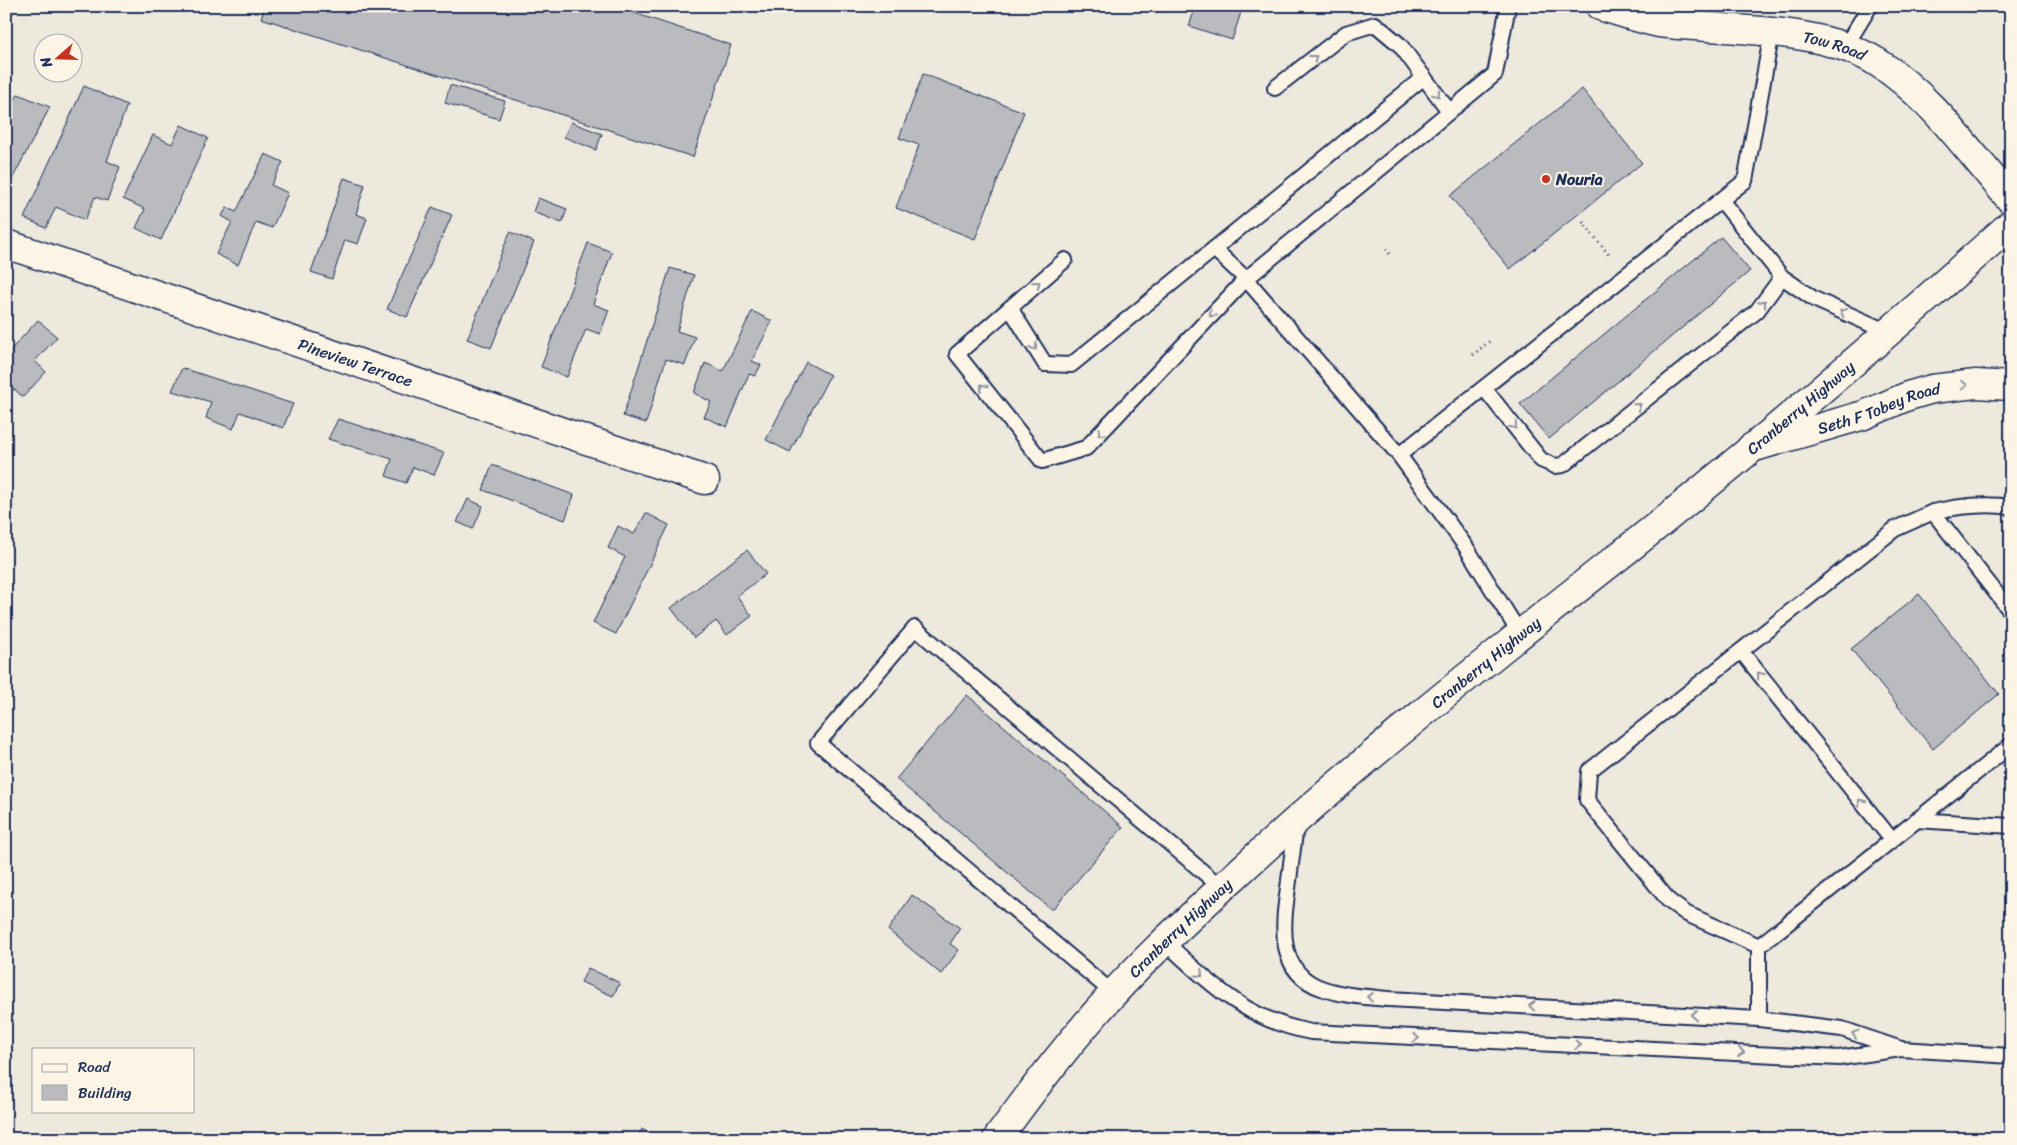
<svg xmlns="http://www.w3.org/2000/svg" width="2017" height="1145" font-family="Sriracha,sans-serif">
  <rect width="100%" height="100%" fill="#eee9dd"/>
  <filter id="ink" filterUnits="userSpaceOnUse"><feTurbulence type="fractalNoise" baseFrequency=".02" numOctaves="2"/><feDisplacementMap in="SourceGraphic" scale="10" xChannelSelector="R" yChannelSelector="G"/><feConvolveMatrix kernelMatrix="1 2 1 2 8 2 1 2 1" color-interpolation-filters="sRGB"/></filter>
  <g filter="url(#ink)">
    <g fill="#babbbe" stroke="#1b2f5e">
      <path d="M265,6H613L731,45L693,157L261,18Z"/>
      <path d="M1196,6H1243L1232,40L1189,26Z"/>
      <path d="M923,74L1024,112L975,239L896,208L919,145L899,138Z"/>
      <path d="M450,85L505,101L499,119L445,103Z"/>
      <path d="M84,86L127,105L107,161L120,167L107,201L95,197L85,220L56,207L46,228L24,218Z"/>
      <path d="M1582,89L1642,163L1510,269L1450,196Z"/>
      <path d="M18,94L50,107L8,187L6,186V115Z"/>
      <path d="M571,122L602,134L596,150L564,137Z"/>
      <path d="M181,125L208,138L161,240L136,228L145,209L123,199L153,135L172,144Z"/>
      <path d="M265,154L283,162L271,185L288,193L272,228L256,222L238,265L216,254L232,222L222,216L227,207L236,212Z"/>
      <path d="M344,178L365,185L356,214L367,218L358,244L345,240L332,279L311,272Z"/>
      <path d="M538,198L567,209L562,223L533,212Z"/>
      <path d="M432,207L452,215L407,317L387,309Z"/>
      <path d="M510,232L534,242L491,348L467,339Z"/>
      <path d="M1721,237L1750,271L1549,439L1520,404Z"/>
      <path d="M588,243L612,252L593,304L609,310L600,334L586,329L567,377L541,367Z"/>
      <path d="M670,268L694,275L677,331L695,337L685,365L666,359L646,423L623,416Z"/>
      <path d="M752,311L772,321L752,361L761,365L755,376L749,374L727,427L704,417L711,402L694,393L705,363L723,371Z"/>
      <path d="M38,320L57,337L35,361L46,372L23,397L14,389L6,397V355Z"/>
      <path d="M806,362L830,375L790,452L766,440Z"/>
      <path d="M182,368L293,404L283,428L240,412L233,429L206,418L211,402L172,391Z"/>
      <path d="M338,419L444,453L434,475L413,467L406,483L386,476L392,459L328,439Z"/>
      <path d="M492,465L574,495L565,520L483,490Z"/>
      <path d="M468,499L483,506L473,529L457,522Z"/>
      <path d="M646,513L669,525L616,634L593,623L625,557L608,548L618,526L634,534Z"/>
      <path d="M747,550L766,574L737,596L752,616L727,635L716,621L694,638L671,608Z"/>
      <path d="M1919,594L1999,694L1933,749L1851,649Z"/>
      <path d="M967,695L1123,827L1052,910L896,779Z"/>
      <path d="M912,895L960,928L950,944L959,950L941,974L888,930Z"/>
      <path d="M588,968L620,983L613,996L581,982Z"/>
      <path d="M642,1129L659,1139H636Z"/>
    </g>
    <g fill="none" stroke-linecap="round" stroke-linejoin="round">
      <defs>
        <g id="service">
          <path d="M1845,47L1870,6"/>
          <path d="M1275,88L1346,33L1375,24L1400,45L1449,111"/>
          <path d="M1721,200L1782,277L1814,299L1888,332"/>
          <path d="M1065,260L957,354L1042,461L1086,448L1246,279L1495,74L1508,6"/>
          <path d="M1010,308L1045,364L1071,365L1214,249"/>
          <path d="M1484,388L1541,460L1555,466L1563,465L1757,311L1782,277"/>
          <path d="M1399,455L1246,279L1214,249L1424,77"/>
          <path d="M1933,512C1960,506 1984,503 2011,507"/>
          <path d="M1520,634L1466,547L1399,455L1745,181L1772,32"/>
          <path d="M1741,651L1892,840"/>
          <path d="M1916,820L2011,826"/>
          <path d="M1296,824C1294,843 1291,862 1289,881C1283,922 1274,973 1324,989C1345,996 1367,997 1389,999L1759,1019L1842,1029L1898,1048"/>
          <path d="M1164,941C1211,984 1246,1020 1311,1032L1839,1058L1901,1049L2011,1056"/>
          <path d="M1759,946L1687,914L1669,901L1587,800L1589,771L1895,529L1933,512L2011,612"/>
          <path d="M1759,946L2011,745"/>
          <path d="M1114,994L818,743L915,628L1222,888"/>
          <path d="M1759,1019V946"/>
        </g>
        <g id="minor">
          <path id="s1" d="M1600,6C1620,12 1639,19 1659,23C1671,25 1684,25 1696,26C1756,31 1824,30 1877,62C1931,96 1969,152 2011,200"/>
          <path id="s2" d="M6,244L705,480"/>
          <path id="s3" d="M1751,448L1864,415L1908,396L1932,389L1976,384L2011,386"/>
        </g>
        <g id="primary">
          <path id="s4" d="M997,1139C1028,1096 1060,1054 1095,1014C1138,964 1188,919 1237,874C1361,759 1495,654 1628,549C1759,445 1886,336 2011,224"/>
        </g>
      </defs>
      <use href="#service" stroke="#1b2f5e" stroke-width="18"/>
      <use href="#minor" stroke="#1b2f5e" stroke-width="31"/>
      <use href="#primary" stroke="#1b2f5e" stroke-width="31"/>
      <g stroke="#1b2f5e" stroke-width="3" stroke-dasharray="1 4" stroke-linecap="butt">
        <path d="M1583,222L1609,255"/>
        <path d="M1386,249L1392,257"/>
        <path d="M1473,355L1491,340"/>
      </g>
      <use href="#service" stroke="#fcf5e5" stroke-width="14"/>
      <use href="#minor" stroke="#fcf5e5" stroke-width="28"/>
      <use href="#primary" stroke="#fcf5e5" stroke-width="28"/>
    </g>
    <defs><path id="oneway-chevron" d="M-2-3.5L2.5 0L-2 3.5" fill="none" stroke-width="1.6" stroke-linecap="round" stroke-linejoin="round" transform="scale(1.25)"/></defs>
    <g stroke="#8c92a2">
      <use href="#oneway-chevron" transform="translate(1314 58) rotate(-38)"/>
      <use href="#oneway-chevron" transform="translate(1437 94) rotate(53)"/>
      <use href="#oneway-chevron" transform="translate(1037 284) rotate(-41)"/>
      <use href="#oneway-chevron" transform="translate(1763 303) rotate(-53)"/>
      <use href="#oneway-chevron" transform="translate(1843 312) rotate(-155)"/>
      <use href="#oneway-chevron" transform="translate(1212 314) rotate(133)"/>
      <use href="#oneway-chevron" transform="translate(1034 347) rotate(58)"/>
      <use href="#oneway-chevron" transform="translate(1964 385) rotate(-4)"/>
      <use href="#oneway-chevron" transform="translate(983 387) rotate(-128)"/>
      <use href="#oneway-chevron" transform="translate(1638 406) rotate(-39)"/>
      <use href="#oneway-chevron" transform="translate(1514 426) rotate(52)"/>
      <use href="#oneway-chevron" transform="translate(1101 433) rotate(133)"/>
      <use href="#oneway-chevron" transform="translate(1760 675) rotate(-129)"/>
      <use href="#oneway-chevron" transform="translate(1861 802) rotate(-129)"/>
      <use href="#oneway-chevron" transform="translate(1200 974) rotate(43)"/>
      <use href="#oneway-chevron" transform="translate(1370 997) rotate(-173)"/>
      <use href="#oneway-chevron" transform="translate(1532 1006) rotate(-177)"/>
      <use href="#oneway-chevron" transform="translate(1694 1015) rotate(-176)"/>
      <use href="#oneway-chevron" transform="translate(1855 1034) rotate(-162)"/>
      <use href="#oneway-chevron" transform="translate(1416 1038) rotate(3)"/>
      <use href="#oneway-chevron" transform="translate(1578 1045) rotate(3)"/>
      <use href="#oneway-chevron" transform="translate(1741 1052) rotate(3)"/>
    </g>
  </g>
  <circle fill="#c8321e" stroke="#fcf5e5" stroke-width="2" cx="1546" cy="179" r="5"/>
  <g text-anchor="middle" dominant-baseline="central" stroke-width="4" stroke-linejoin="round" paint-order="stroke">
    <g font-size="16" fill="#1b2f5e" stroke="#fcf5e5">
      <text stroke="none"><textPath href="#s1" startOffset="239">Tow Road</textPath></text>
      <text stroke="none"><textPath href="#s2" startOffset="369">Pineview Terrace</textPath></text>
      <text stroke="none"><textPath href="#s4" startOffset="1090">Cranberry Highway</textPath></text>
      <text stroke="none"><textPath href="#s3" startOffset="134">Seth F Tobey Road</textPath></text>
      <text stroke="none"><textPath href="#s4" startOffset="685">Cranberry Highway</textPath></text>
      <text stroke="none"><textPath href="#s4" startOffset="280">Cranberry Highway</textPath></text>
    </g>
    <g font-size="16" font-weight="bold" fill="#1b2f5e" stroke="#fcf5e5" text-anchor="start">
      <text x="1556" y="179">Nouria</text>
    </g>
  </g>
  <rect width="2017" height="1145" fill="none" stroke="#fcf5e5" stroke-width="25"/>
  <rect x="12" y="12" width="1992" height="1120" fill="none" stroke="#1b2f5e" stroke-width="2" filter="url(#ink)"/>
  <rect x="32" y="1048" width="162" height="65" fill="#fcf5e5" stroke="#a2a6af"/>
  <rect x="42" y="1064" width="25" height="8" fill="#fcf5e5" stroke="#a2a6af"/>
  <text x="78" y="1072" font-size="15" fill="#1b2f5e">Road</text>
  <rect x="42" y="1085" width="25" height="15" fill="#babbbe" stroke="#a2a6af"/>
  <text x="78" y="1098" font-size="15" fill="#1b2f5e">Building</text>
  <g transform="translate(58 58) rotate(250)"><circle r="24" fill="#fcf5e5" stroke="#a2a6af"/>
  <path d="M0-4L9 19L0 12L-9 19Z" fill="#c8321e"/>
  <text y="-8" font-size="14" font-weight="bold" text-anchor="middle" fill="#1b2f5e">N</text>
  </g>
</svg>
